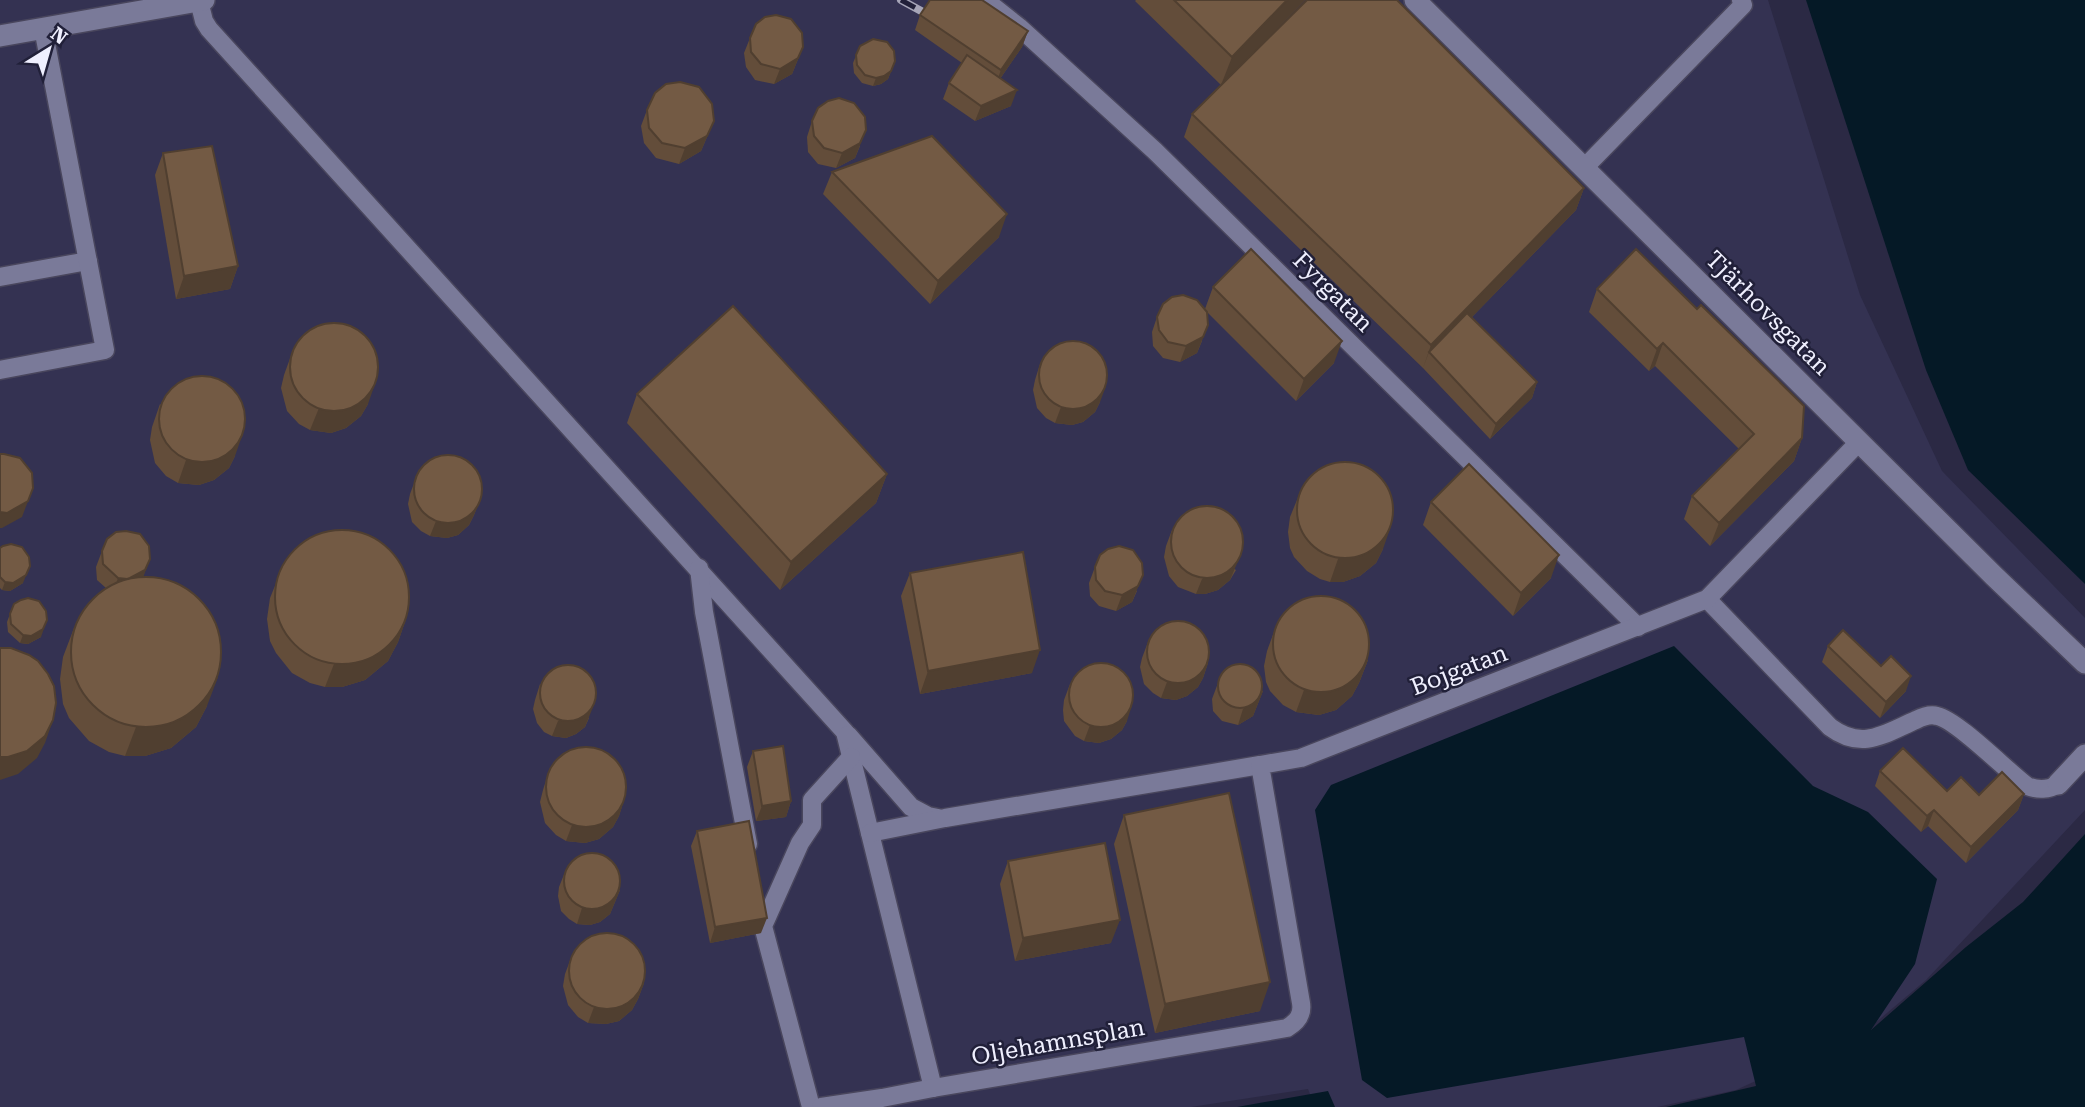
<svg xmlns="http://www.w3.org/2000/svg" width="2085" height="1107" font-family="'Roboto Serif',serif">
  <rect width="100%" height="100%" fill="#2b2944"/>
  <path fill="#343252" d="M0,0H1768L1860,295L1942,471L2085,618V810L1926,980L1868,1029L1736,1090L1657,1107H1315L1308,1089L1191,1107H0Z"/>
  <g fill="#051926">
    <path d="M1806,0H2085V584L1968,470L1926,370Z"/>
    <path d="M1674,646L1813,786L1868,812L1937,879L1915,964L1871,1030L1966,947L2023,902L2085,834V1107H1666L1756,1086L1744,1037L1387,1098L1362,1080L1315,810L1331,785Z"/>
    <path d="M1328,1091L1335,1107H1237Z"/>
  </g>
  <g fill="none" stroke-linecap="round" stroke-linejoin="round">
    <defs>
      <g id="lane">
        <path d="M985,0L1019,27L1155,151L1638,627"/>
        <path d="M199,1L204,21L209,29L845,732L933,1088"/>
        <path d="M1585,167L1743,5L1741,0"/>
        <path d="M0,277L88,261"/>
        <path d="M0,370L105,350L43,28"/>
        <path d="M699,568L704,612L748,844"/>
        <path d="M1707,599L1830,727C1862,751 1884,734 1916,720C1922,717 1930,714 1937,716C1957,720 2007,771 2027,786C2037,790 2049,790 2058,784"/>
        <path d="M848,735L911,807L928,816L938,818"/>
        <path d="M870,833L945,818L1260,765"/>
        <path d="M811,1107L763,926L800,843L812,825V800L851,757"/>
        <path d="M821,1107L882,1098L933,1088L1287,1028C1297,1022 1303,1015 1301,1003L1260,765L1301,758L1707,599L1859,442"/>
      </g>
      <g id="street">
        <path d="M1415,0L1994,576L2085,663"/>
        <path d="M0,36L204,0"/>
        <path d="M2058,784L2085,755"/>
      </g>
    </defs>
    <use href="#lane" stroke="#49465d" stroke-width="21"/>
    <use href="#street" stroke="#49465d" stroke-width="24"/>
    <use href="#lane" stroke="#7a7a99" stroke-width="18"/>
    <use href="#street" stroke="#7a7a99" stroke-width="21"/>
    <defs>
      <path id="rail" d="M901,0L923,12"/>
    </defs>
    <use href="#rail" stroke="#a6a5b8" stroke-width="8"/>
    <use href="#rail" stroke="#212039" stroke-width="5" stroke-dasharray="16" stroke-linecap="butt"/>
  </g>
  <g fill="#634d3a">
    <path d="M1136,0H1305L1239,67L1584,188L1576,210L1472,317L1537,382L1532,398L1490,439L1423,368L1184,137L1192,114L1221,85L1135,1Z"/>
    <path d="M920,15L1028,31L1022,47L1000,79L1011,106L975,121L943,99L949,83L962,63L915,30Z"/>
    <path d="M750,38L803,47L792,74L774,84L755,80L746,67L744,53Z"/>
    <path d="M860,46L892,69L888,79L881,84L873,86L862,83L854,73L853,63Z"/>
    <path d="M647,110L714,121L701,151L679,164L656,158L644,143L641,126Z"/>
    <path d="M812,121L860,146L855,158L836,168L818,164L808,152L807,137Z"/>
    <path d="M163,153L238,266L230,289L176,299L155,175Z"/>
    <path d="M832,172L999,237L930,304L823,194Z"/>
    <path d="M1213,287L1334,363L1296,401L1206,311L1202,341L1197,353L1180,362L1163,358L1153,346L1152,332L1157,317L1205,309Z"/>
    <path d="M1597,289L1802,438L1794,461L1710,546L1684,519L1692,496L1739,449L1655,366L1649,371L1589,312Z"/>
    <path d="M292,353L368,404L361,416L346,428L331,433L310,430L299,424L287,411L281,388L284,375Z"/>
    <path d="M1040,364L1100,402L1095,412L1083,422L1072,425L1055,423L1046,418L1037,408L1033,390L1035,380Z"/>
    <path d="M637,394L887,474L876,503L780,590L627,423Z"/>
    <path d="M160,404L235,456L229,468L214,480L199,485L178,483L166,476L155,463L150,440L152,427Z"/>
    <path d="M416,478L480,500L474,515L469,525L458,535L447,538L430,536L421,531L412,522L408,504L410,494Z"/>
    <path d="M1299,495L1383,549L1376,563L1360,576L1343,582H1330L1320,579L1307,571L1294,557L1290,548L1288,532L1290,517Z"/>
    <path d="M1431,502L1551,578L1513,616L1423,525Z"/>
    <path d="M1172,530L1236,570L1230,580L1218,590L1205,594H1196L1178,587L1169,576L1164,557L1166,546Z"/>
    <path d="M0,548L23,583L10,591L2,590L0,588Z"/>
    <path d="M102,551L143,578L207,706L196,727L171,748L145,756H125L109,752L89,741L69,718L63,704L60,679L63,657L74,628L106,588L97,580L96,567Z"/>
    <path d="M1095,567L1137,591L1132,602L1116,611L1099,606L1090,596L1089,583Z"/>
    <path d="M910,573L1032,673L920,694L901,596Z"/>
    <path d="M279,576L406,619L398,642L388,661L365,680L342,687H325L310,683L292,673L276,653L270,641L267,619L270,598Z"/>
    <path d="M10,614L41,637L28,644L20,643L8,632L7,622Z"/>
    <path d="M1275,629L1368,660L1359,683L1352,696L1336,710L1319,715L1296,712L1283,705L1270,691L1266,682L1264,666L1267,651Z"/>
    <path d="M1148,642L1208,663L1203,678L1198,687L1187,696L1176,700L1161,698L1153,693L1144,684L1140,667L1142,658Z"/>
    <path d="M1828,646L1906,691L1880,718L1822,662Z"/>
    <path d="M1218,683L1263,691L1253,716L1238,725L1222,721L1213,711L1212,699Z"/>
    <path d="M540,684L589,718L585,727L576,734L566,738L552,736L544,732L537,723L533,709L535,700Z"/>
    <path d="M1070,684L1127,721L1122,730L1111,739L1099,743L1084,741L1075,736L1064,721L1063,710L1064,700Z"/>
    <path d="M753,751L791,801L786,817L756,821L747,767Z"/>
    <path d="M1880,771L1947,791L1979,795L2024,794L2018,810L1966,863L1928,826L1921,832L1875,786Z"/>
    <path d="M548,774L624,800L619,816L613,827L599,839L585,843L566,841L556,835L545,823L540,802L543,790Z"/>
    <path d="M1124,815L1260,1011L1155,1033L1114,844Z"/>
    <path d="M697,831L761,933L710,943L691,846Z"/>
    <path d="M1008,861L1111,943L1015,961L1000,884Z"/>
    <path d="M565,872L620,890L610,914L600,922L590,925L577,924L569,919L561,911L558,896L559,887Z"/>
    <path d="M571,958L644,983L638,999L632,1010L619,1021L606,1024L588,1023L578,1017L568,1005L563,986L565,974Z"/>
  </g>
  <g fill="#503f30">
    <path d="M1287,0H1305L1221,85L1232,57Z"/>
    <path d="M1028,31L1022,47L995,86L1001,70Z"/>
    <path d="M803,47L792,74L774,84L780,69Z"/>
    <path d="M895,61L888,79L881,84L873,86L876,78Z"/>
    <path d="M1017,90L1011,106L975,121L981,106Z"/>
    <path d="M714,121L701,151L679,164L685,148Z"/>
    <path d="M866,130L855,158L836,168L842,153Z"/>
    <path d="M1584,188L1576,210L1433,357L1429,352L1423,368L1431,345Z"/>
    <path d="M1007,214L999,237L930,304L938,281Z"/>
    <path d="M238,266L230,289L176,299L184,276Z"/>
    <path d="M1208,325L1197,353L1180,362L1186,346Z"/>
    <path d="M1342,341L1334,363L1296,401L1304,379Z"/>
    <path d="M1663,343L1655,366L1649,371L1657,349Z"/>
    <path d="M376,381L368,404L361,416L346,428L331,433L310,430L319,408Z"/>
    <path d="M1537,382L1532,398L1490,439L1496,424Z"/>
    <path d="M1106,386L1100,402L1095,412L1083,422L1072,425L1055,423L1061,407Z"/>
    <path d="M243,433L235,456L229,468L214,480L199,485L178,483L186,460Z"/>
    <path d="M1802,438L1794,461L1710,546L1719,523Z"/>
    <path d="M887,474L876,503L780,590L791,562Z"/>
    <path d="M33,488L22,517L2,528H0V512Z"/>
    <path d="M480,500L474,515L469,525L458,535L447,538L430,536L436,521Z"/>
    <path d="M1391,526L1383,549L1376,563L1360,576L1343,582H1330L1338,559Z"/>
    <path d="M1241,554L1230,580L1218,590L1205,594H1196L1202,579Z"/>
    <path d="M1559,555L1551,578L1513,616L1521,593Z"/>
    <path d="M150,559L140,586L112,594L118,578Z"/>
    <path d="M30,566L23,583L10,591L2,590L5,582Z"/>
    <path d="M1143,575L1132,602L1116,611L1122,595Z"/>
    <path d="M406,619L398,642L388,661L365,680L342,687H325L334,664Z"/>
    <path d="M47,620L41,637L28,644L20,643L23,635Z"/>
    <path d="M1040,650L1032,673L920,694L928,671Z"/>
    <path d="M1368,660L1359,683L1352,696L1336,710L1319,715L1296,712L1304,690Z"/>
    <path d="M1208,663L1203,678L1198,687L1187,696L1176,700L1161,698L1167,682Z"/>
    <path d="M1911,676L1906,691L1880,718L1886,702Z"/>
    <path d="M218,677L207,706L196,727L171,748L145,756H125L136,727Z"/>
    <path d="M1263,691L1253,716L1238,725L1243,709Z"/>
    <path d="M595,702L585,727L576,734L566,738L552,736L558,721Z"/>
    <path d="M1132,705L1127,721L1122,730L1111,739L1099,743L1084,741L1090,725Z"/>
    <path d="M53,720L45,743L37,758L18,774L0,780V757Z"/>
    <path d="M2024,794L2018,810L1966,863L1971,847Z"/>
    <path d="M624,800L619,816L613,827L599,839L585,843L566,841L572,825Z"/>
    <path d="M791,801L786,817L756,821L762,806Z"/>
    <path d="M1934,810L1928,826L1921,832L1927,816Z"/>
    <path d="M620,890L610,914L600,922L590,925L577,924L582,908Z"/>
    <path d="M767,918L761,933L710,943L715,927Z"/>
    <path d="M1120,920L1111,943L1015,961L1023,938Z"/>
    <path d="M1270,982L1260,1011L1155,1033L1165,1004Z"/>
    <path d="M644,983L638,999L632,1010L619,1021L606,1024L588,1023L594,1007Z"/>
  </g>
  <g fill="#735a44" stroke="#503f30" stroke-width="2">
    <path d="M930,0H982L1028,31L1001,70L920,15Z"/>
    <path d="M1174,0H1287L1232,57Z"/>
    <path d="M1307,0H1397L1584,188L1431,345L1192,114Z"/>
    <path d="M776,15L791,19L802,33L803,47L798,58L780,69L761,64L751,52L750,38L756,24L765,17Z"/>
    <path d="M873,39L887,42L894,51L895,61L891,71L884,76L876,78L865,75L857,65L856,55L860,46Z"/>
    <path d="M967,55L1017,90L981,106L949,83Z"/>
    <path d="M680,82L699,87L712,104L714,121L707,136L685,148L662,143L649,128L647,110L655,93L666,84Z"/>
    <path d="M839,98L854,103L865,117L866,130L860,143L842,153L824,148L814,136L812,121L818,108L828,101Z"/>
    <path d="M932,136L1007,214L938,281L832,172Z"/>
    <path d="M212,146L238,266L184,276L163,153Z"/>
    <path d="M1251,249L1342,341L1304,379L1213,287Z"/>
    <path d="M1636,249L1697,309L1701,305L1804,406L1802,438L1719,523L1692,496L1754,434L1663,343L1657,349L1597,289Z"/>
    <path d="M1183,295L1197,300L1207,312L1208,325L1203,337L1186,346L1168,342L1159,330L1157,317L1163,304L1172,297Z"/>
    <path d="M733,306L887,474L791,562L637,394Z"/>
    <path d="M1467,313L1537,382L1496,424L1429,352Z"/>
    <circle cx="334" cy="367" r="44"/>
    <circle cx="1073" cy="375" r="34"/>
    <circle cx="202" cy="419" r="43"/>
    <path d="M0,454H4L20,458L32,473L33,488L28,501L7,513L0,512Z"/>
    <circle cx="448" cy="489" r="34"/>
    <circle cx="1345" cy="510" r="48"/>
    <path d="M1469,464L1559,555L1521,593L1431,502Z"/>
    <circle cx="1207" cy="542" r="36"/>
    <circle cx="342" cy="597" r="67"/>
    <path d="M126,531L140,534L149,546L150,559L145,570L130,578L127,579L118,578L103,564L102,551L107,539L116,532Z"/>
    <path d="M11,544L22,547L29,557L30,566L26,575L13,583L5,582L0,577V548L3,546Z"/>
    <path d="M1119,546L1133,550L1142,563L1143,575L1138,586L1122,595L1105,591L1096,580L1095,567L1100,555L1108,549Z"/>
    <path d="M1023,552L1040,650L928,671L910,573Z"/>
    <circle cx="146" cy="652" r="75"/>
    <circle cx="1321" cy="644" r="48"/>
    <path d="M28,598L39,601L46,611L47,620L43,629L31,636L23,635L11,624L10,614L14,604L21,600Z"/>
    <circle cx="1178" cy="652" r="31"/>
    <path d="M1843,630L1881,666L1891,656L1911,676L1886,702L1828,646Z"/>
    <path d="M0,648H11L29,655L38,661L48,674L54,686L56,703L53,720L45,736L27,751L8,757H0Z"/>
    <circle cx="1101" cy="695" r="32"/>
    <circle cx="1240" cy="686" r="22"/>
    <circle cx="568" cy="693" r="28"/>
    <path d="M783,746L791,801L762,806L753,751Z"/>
    <circle cx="586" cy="787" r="40"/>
    <path d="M1903,748L1947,791L1961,777L1979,795L2002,772L2024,794L1971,847L1934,810L1927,816L1880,771Z"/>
    <path d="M1229,793L1270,982L1165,1004L1124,815Z"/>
    <path d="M749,821L767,918L715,927L697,831Z"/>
    <path d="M1105,843L1120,920L1023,938L1008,861Z"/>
    <circle cx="592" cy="881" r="28"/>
    <circle cx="607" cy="971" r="38"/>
  </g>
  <g text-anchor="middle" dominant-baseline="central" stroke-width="5" stroke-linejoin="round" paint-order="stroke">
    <g font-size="24" fill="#efeffe" stroke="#212039">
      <text transform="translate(1333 292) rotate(45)">Fyrgatan</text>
      <text transform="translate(1768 313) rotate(45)">Tjärhovsgatan</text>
      <text transform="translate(1459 670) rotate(-21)">Bojgatan</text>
      <text transform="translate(1058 1042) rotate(-10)">Oljehamnsplan</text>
    </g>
  </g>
  <g transform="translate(49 49) rotate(37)" stroke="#212039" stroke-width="5" paint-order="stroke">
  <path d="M0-5L12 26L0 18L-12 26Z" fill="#efeffe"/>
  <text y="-10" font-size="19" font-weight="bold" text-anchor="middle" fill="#efeffe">N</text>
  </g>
</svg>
